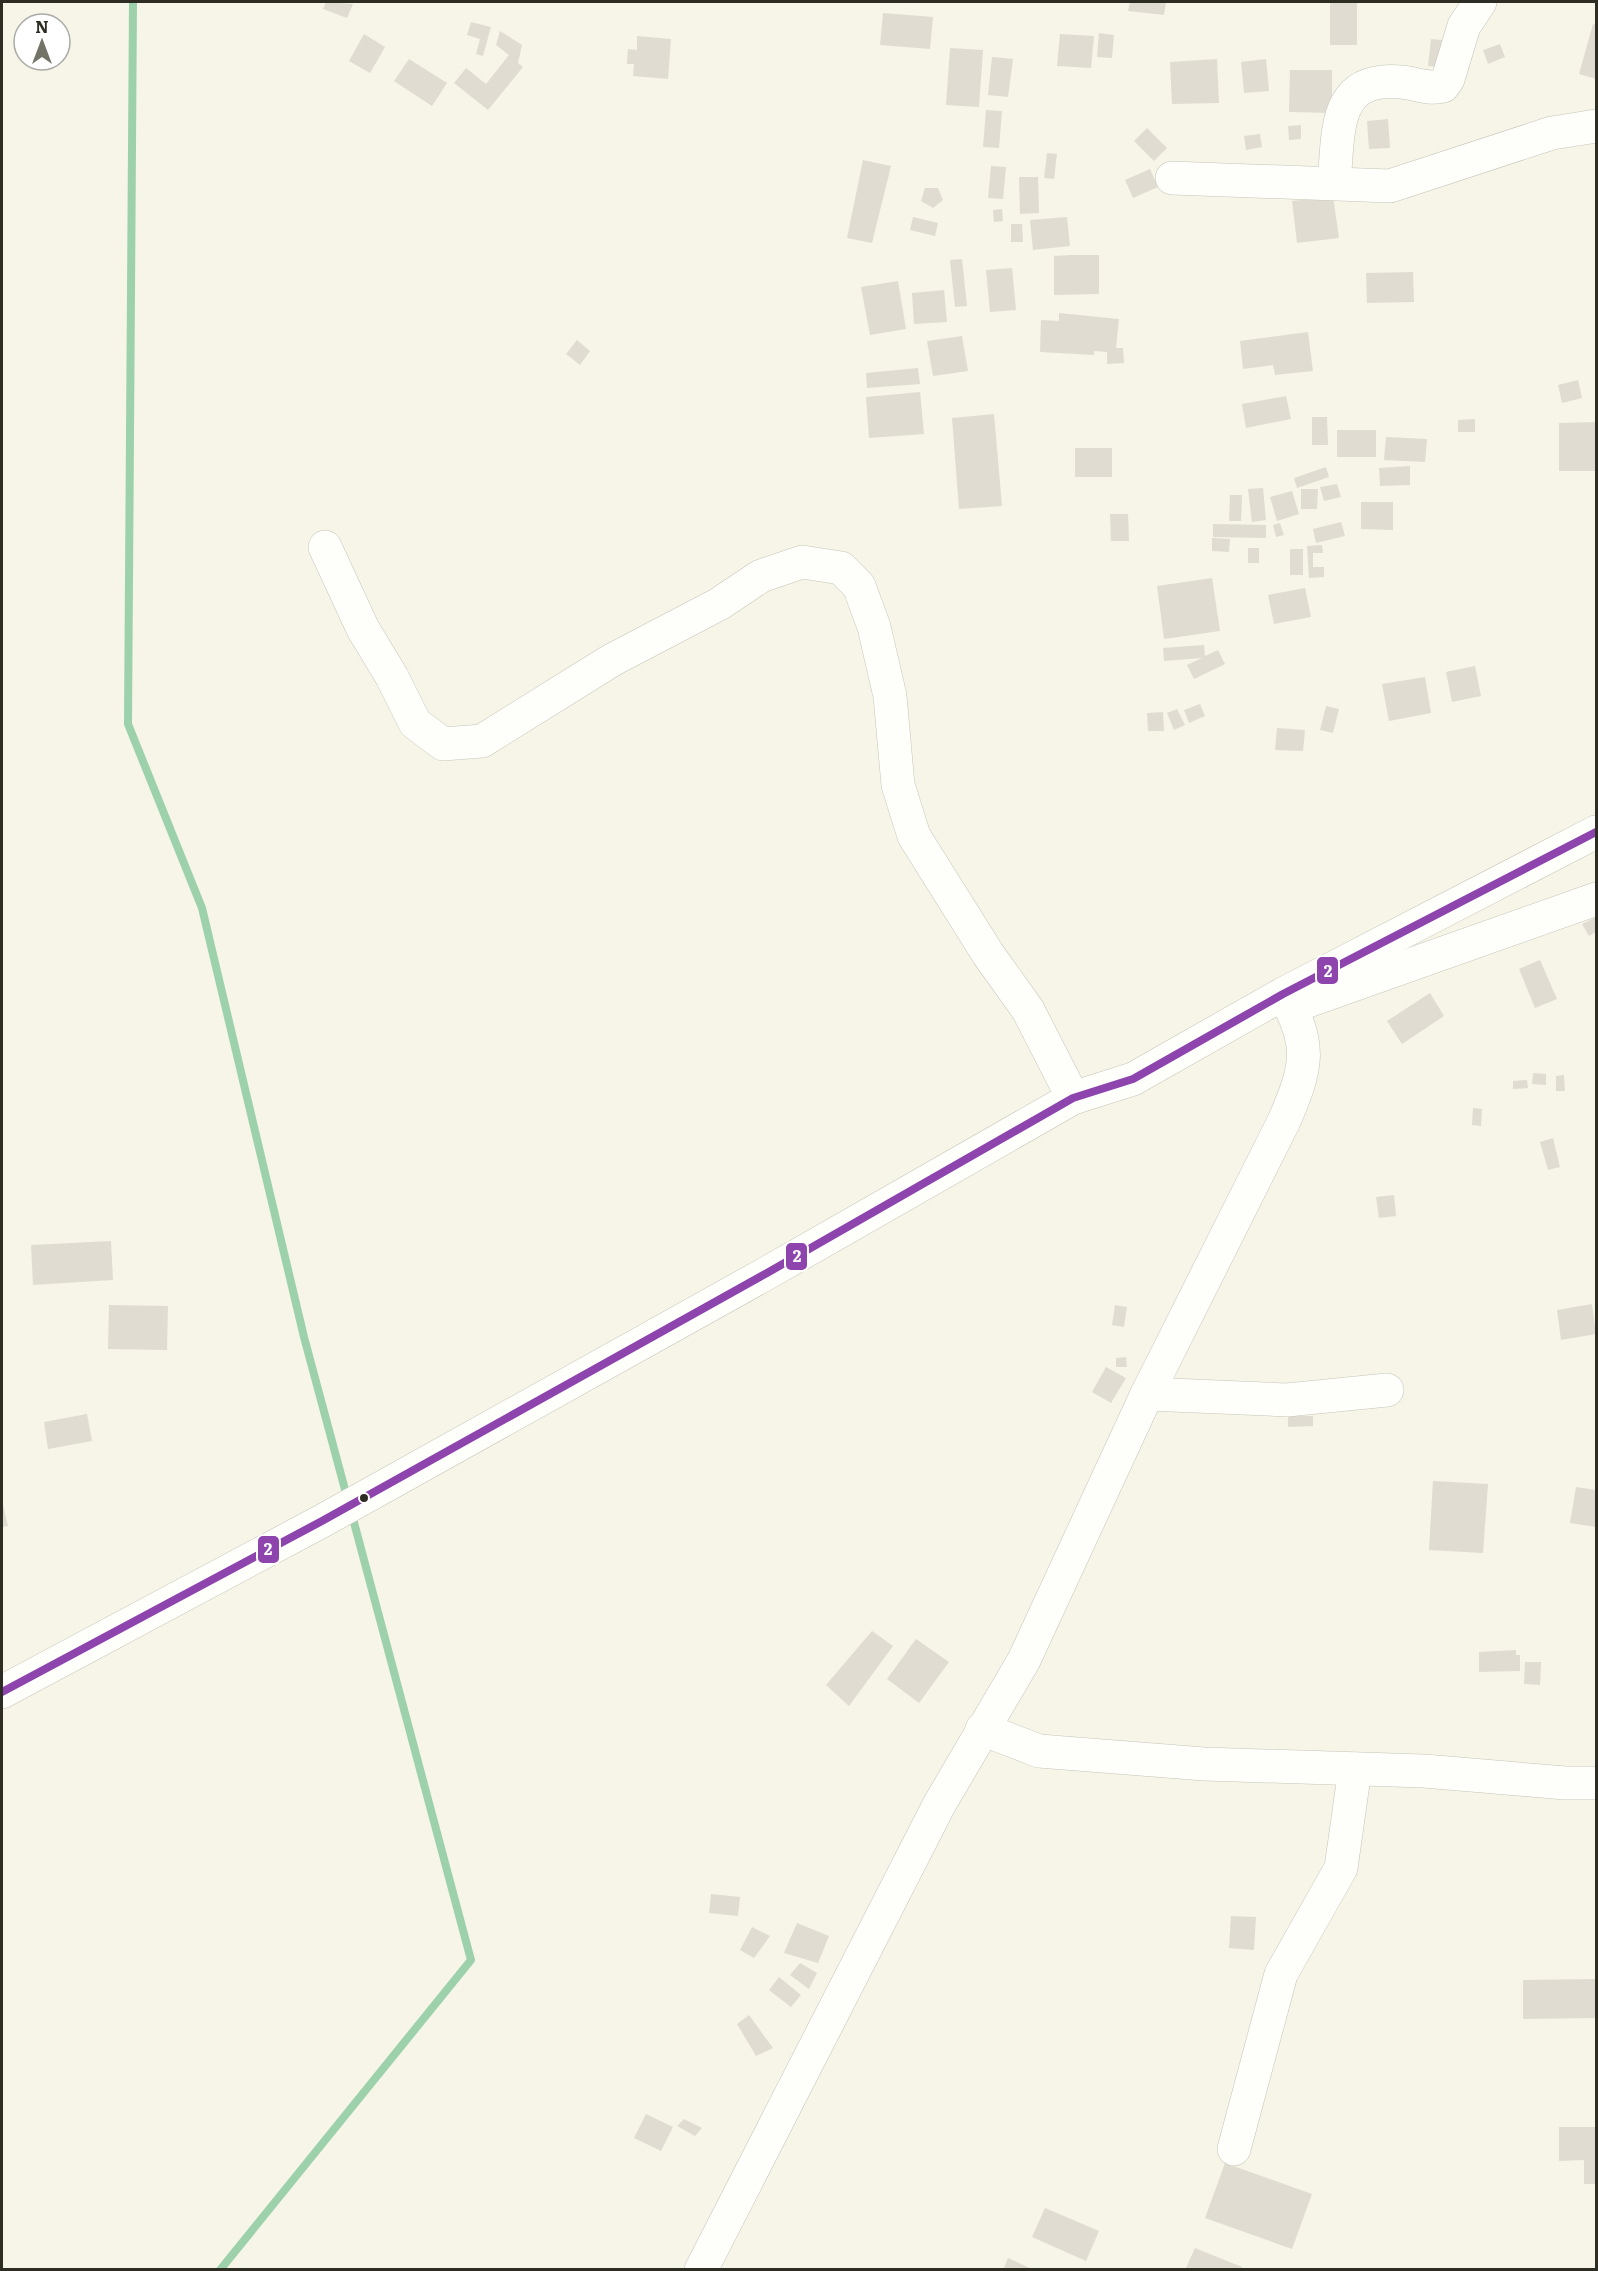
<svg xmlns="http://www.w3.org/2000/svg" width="1598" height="2271" font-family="Literata,serif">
  <rect width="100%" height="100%" fill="#f6f5e7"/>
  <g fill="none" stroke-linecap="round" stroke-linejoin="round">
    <g stroke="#9dd1ac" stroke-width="8">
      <path d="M133,2L128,724L202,908L304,1337L347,1497"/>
      <path d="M220,2270L471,1960L352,1515"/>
    </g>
  </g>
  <g fill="#e0dcd2">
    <path d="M326,2L353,4L347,18L323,9Z"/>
    <path d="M1130,2H1166L1164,15L1128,11Z"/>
    <rect x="1330" y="2" width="27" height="43"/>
    <path d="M883,13L933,17L930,49L880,45Z"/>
    <path d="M471,22L491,27L483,56L476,54L480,39L467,35Z"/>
    <path d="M1593,24L1596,25V79L1579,74Z"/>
    <path d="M500,31L522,45L518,63L523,67L488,110L454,83L466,68L486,84L509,55L496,45Z"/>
    <path d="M1099,33L1114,35L1112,58L1097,57Z"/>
    <path d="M364,34L385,47L370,73L349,61Z"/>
    <path d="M1060,34L1094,36L1091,68L1057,66Z"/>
    <path d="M637,36L671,39L668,79L633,76L634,64H627L628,49L637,50Z"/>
    <path d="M1431,39L1472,43L1469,70L1428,66Z"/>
    <path d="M1500,44L1505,57L1488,64L1483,50Z"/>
    <path d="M950,48L983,50L979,107L946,105Z"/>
    <path d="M992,57L1013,59L1008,97L988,95Z"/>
    <path d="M409,59L447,83L432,106L394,81Z"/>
    <path d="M1217,59L1219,103L1172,104L1170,62Z"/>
    <path d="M1266,59L1269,91L1244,93L1241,62Z"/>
    <path d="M1290,70H1332V113L1289,112Z"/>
    <path d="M986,110L1002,111L999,148L983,147Z"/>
    <path d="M1388,119L1390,148L1369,149L1367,121Z"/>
    <path d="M1301,125V139L1289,140L1288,126Z"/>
    <path d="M1147,128L1167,148L1154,161L1134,141Z"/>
    <path d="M1260,134L1262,147L1246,150L1244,136Z"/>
    <path d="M1047,153L1057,154L1054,179L1044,178Z"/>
    <path d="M863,160L891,166L872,243L847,238Z"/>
    <path d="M991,166L1006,167L1003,199L988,198Z"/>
    <path d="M1150,169L1158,187L1133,198L1125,180Z"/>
    <path d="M1019,177H1038L1039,213L1020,214Z"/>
    <path d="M925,188H938L943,200L933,208L921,201Z"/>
    <path d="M1333,196L1339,238L1297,243L1292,201Z"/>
    <path d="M1002,209L1003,221L994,222L993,210Z"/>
    <path d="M913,217L938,223L935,236L910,230Z"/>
    <path d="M1067,217L1070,246L1033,250L1030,220Z"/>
    <path d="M1011,224H1022L1023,242H1011Z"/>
    <path d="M1070,255H1099V294L1054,295V256Z"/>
    <path d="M962,259L967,306L955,307L950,260Z"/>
    <path d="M1012,268L1016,310L990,312L986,270Z"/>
    <path d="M1413,272L1414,302L1367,303L1366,273Z"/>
    <path d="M898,281L906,329L870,335L861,287Z"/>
    <path d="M944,290L947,322L914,324L912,293Z"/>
    <path d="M1059,313L1119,319L1116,348H1123L1124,363L1107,364V352L1094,351V355L1040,352L1041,320L1059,321Z"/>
    <path d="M1308,332L1313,371L1275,375L1273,365L1243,369L1240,341Z"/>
    <path d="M962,336L968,371L933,376L927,341Z"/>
    <path d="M577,340L590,351L580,365L566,354Z"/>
    <path d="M918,368L920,384L867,388L866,373Z"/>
    <path d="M1578,380L1582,398L1562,403L1558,385Z"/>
    <path d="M920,392L924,434L869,438L866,397Z"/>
    <path d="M1286,396L1291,419L1246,428L1242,404Z"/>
    <path d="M994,414L1002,506L959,509L952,418Z"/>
    <path d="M1312,417H1327L1328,445H1312Z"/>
    <path d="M1475,419V432H1458V420Z"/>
    <path d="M1596,422V471H1559V423Z"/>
    <rect x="1337" y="430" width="39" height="27"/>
    <path d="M1386,437L1427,439L1425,462L1384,460Z"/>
    <rect x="1075" y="448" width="37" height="29"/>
    <path d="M1410,466V485L1380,486L1379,468Z"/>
    <path d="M1326,467L1329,477L1297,488L1294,478Z"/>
    <path d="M1337,484L1341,497L1324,501L1320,487Z"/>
    <path d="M1263,488L1266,520L1252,522L1248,489Z"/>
    <path d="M1301,489H1318L1317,509H1301Z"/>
    <path d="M1292,491L1299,514L1277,521L1270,497Z"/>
    <path d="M1230,495H1242L1241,521H1229Z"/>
    <path d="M1361,502H1393V530L1361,529Z"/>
    <path d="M1110,514H1128L1129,541H1111Z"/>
    <path d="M1341,522L1345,536L1316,543L1313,529Z"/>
    <path d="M1280,523L1284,535L1276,537L1273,525Z"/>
    <path d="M1213,524L1266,525V538L1213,537Z"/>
    <path d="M1212,538L1230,539L1229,552L1212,551Z"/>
    <path d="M1322,545L1323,553H1313V567H1324V577L1309,578L1307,546Z"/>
    <rect x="1248" y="548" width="11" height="15"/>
    <rect x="1290" y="549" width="13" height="26"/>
    <path d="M1212,578L1220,631L1164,639L1157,586Z"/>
    <path d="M1305,588L1311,617L1274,624L1268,595Z"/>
    <path d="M1204,645L1205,656L1218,650L1225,664L1194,679L1187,665L1202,658L1164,661L1163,648Z"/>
    <path d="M1475,666L1481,696L1452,702L1446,672Z"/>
    <path d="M1425,677L1431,713L1389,721L1382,684Z"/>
    <path d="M1200,704L1205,716L1189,723L1184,710Z"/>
    <path d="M1326,706L1339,709L1333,733L1320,730Z"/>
    <path d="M1177,709L1185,725L1174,730L1167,713Z"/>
    <path d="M1163,712L1164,731H1148L1147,713Z"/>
    <path d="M1277,728L1305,730L1303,751L1275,750Z"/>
    <path d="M1596,917V932L1589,936L1582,924Z"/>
    <path d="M1540,960L1557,999L1535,1008L1519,969Z"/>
    <path d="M1430,993L1444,1016L1402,1044L1387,1021Z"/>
    <path d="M1533,1073L1546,1074V1085L1532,1084Z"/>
    <path d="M1564,1075L1565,1091H1556V1076Z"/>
    <path d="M1527,1080L1528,1088L1513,1089V1081Z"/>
    <path d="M1473,1108L1482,1109L1481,1126L1472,1125Z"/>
    <path d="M1553,1138L1560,1167L1548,1170L1540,1142Z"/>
    <path d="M1394,1195L1396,1216L1379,1218L1376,1197Z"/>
    <path d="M111,1241L113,1280L33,1285L31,1245Z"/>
    <path d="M1592,1304L1596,1334L1561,1340L1557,1310Z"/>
    <path d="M109,1305L168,1306L167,1350L108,1349Z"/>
    <path d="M1115,1305L1127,1307L1124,1327L1112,1325Z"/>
    <path d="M1126,1357L1127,1367H1116V1358Z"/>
    <path d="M1106,1367L1126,1378L1111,1403L1092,1392Z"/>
    <path d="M87,1414L92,1441L48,1449L44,1422Z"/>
    <path d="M1288,1416H1313V1426L1288,1427Z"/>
    <path d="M1433,1481L1488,1484L1483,1553L1429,1550Z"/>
    <path d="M1576,1487L1596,1490V1527L1570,1523Z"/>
    <path d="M2,1500L8,1526L2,1527Z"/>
    <path d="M872,1631L893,1646L849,1706L826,1685Z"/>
    <path d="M916,1639L949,1662L919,1703L887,1679Z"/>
    <path d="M1516,1650V1655H1520V1671L1479,1672V1652Z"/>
    <path d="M1525,1662H1541L1540,1685L1524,1684Z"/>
    <path d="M711,1894L740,1897L738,1916L709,1913Z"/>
    <path d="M1231,1916L1256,1917L1254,1950L1229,1948Z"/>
    <path d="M797,1923L829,1936L818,1963L784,1953Z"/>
    <path d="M752,1927L770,1936L754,1958L740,1950Z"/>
    <path d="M800,1963L817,1973L809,1989L790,1975Z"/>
    <path d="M779,1977L801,1995L791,2007L769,1990Z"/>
    <path d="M1596,1979V2018L1523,2019V1980Z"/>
    <path d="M749,2015L773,2048L756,2056L737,2024Z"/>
    <path d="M646,2114L673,2127L661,2151L634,2138Z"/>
    <path d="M684,2119L702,2128L695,2136L677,2126Z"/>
    <path d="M1559,2127H1596V2184H1584V2160L1559,2161Z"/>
    <path d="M1225,2163L1312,2194L1292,2249L1205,2218Z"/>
    <path d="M1045,2208L1099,2231L1086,2261L1032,2237Z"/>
    <path d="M1195,2248L1242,2267L1240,2270L1186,2268Z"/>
    <path d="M1008,2258L1034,2270H1003Z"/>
  </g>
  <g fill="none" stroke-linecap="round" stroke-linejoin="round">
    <defs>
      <g id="minor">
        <path d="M1172,178L1390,186L1552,133L1596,126"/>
        <path d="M1334,183C1339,132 1332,76 1401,82C1415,83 1429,90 1443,86L1448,79L1464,26L1480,2"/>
        <path d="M325,547L363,629L392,677L415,723L443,744L482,741L612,660L719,604L761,576L802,562L841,568L859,586L874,627L890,696L898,785L914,836L988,954L1028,1010L1073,1098"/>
        <path d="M1291,1007L1596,899"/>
        <path d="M1147,1394L1287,1400L1387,1390"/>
        <path d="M982,1729L1039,1751L1204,1764L1424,1771L1565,1783H1596"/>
        <path d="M1234,2149L1281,1974L1341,1868L1355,1769"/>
        <path d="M701,2270L939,1805L1024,1660L1147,1394L1284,1121C1306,1070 1314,1045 1283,994"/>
      </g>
      <path id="highway" d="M2,1692L322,1521L767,1273L1073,1098L1133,1079L1283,994L1596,832"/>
    </defs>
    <use href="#minor" stroke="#c6c5b9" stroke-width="34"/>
    <use href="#highway" stroke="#c6c5b9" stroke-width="34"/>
    <use href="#minor" stroke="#fefefb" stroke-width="33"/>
    <use href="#highway" stroke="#fefefb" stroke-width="33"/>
    <defs>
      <path id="bus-1" d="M2,1692L322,1521L767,1273L1073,1098L1133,1079L1283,994L1596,832"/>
    </defs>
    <use href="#bus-1" stroke="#fff" stroke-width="12"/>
    <use href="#bus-1" stroke="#8e44ad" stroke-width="8"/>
  </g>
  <circle fill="#2e2d24" stroke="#fff" stroke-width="2" cx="364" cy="1498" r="5"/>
  <g stroke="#fff" stroke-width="2">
    <rect x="1316" y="956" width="23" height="29" rx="6" fill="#8e44ad"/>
    <rect x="785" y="1242" width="23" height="29" rx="6" fill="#8e44ad"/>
    <rect x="257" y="1535" width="23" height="29" rx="6" fill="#8e44ad"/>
  </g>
  <g font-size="16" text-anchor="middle" font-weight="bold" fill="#fff">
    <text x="1328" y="977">2</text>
    <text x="797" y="1262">2</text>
    <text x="268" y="1555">2</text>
  </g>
  <rect width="1598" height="2271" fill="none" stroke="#2e2d24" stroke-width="6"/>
  <g transform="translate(42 42)"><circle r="28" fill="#ffffff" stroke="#ababa7" stroke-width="1.5"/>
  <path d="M0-4.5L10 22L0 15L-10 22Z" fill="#747368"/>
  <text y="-9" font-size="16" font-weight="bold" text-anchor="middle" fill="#2e2d24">N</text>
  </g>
</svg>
